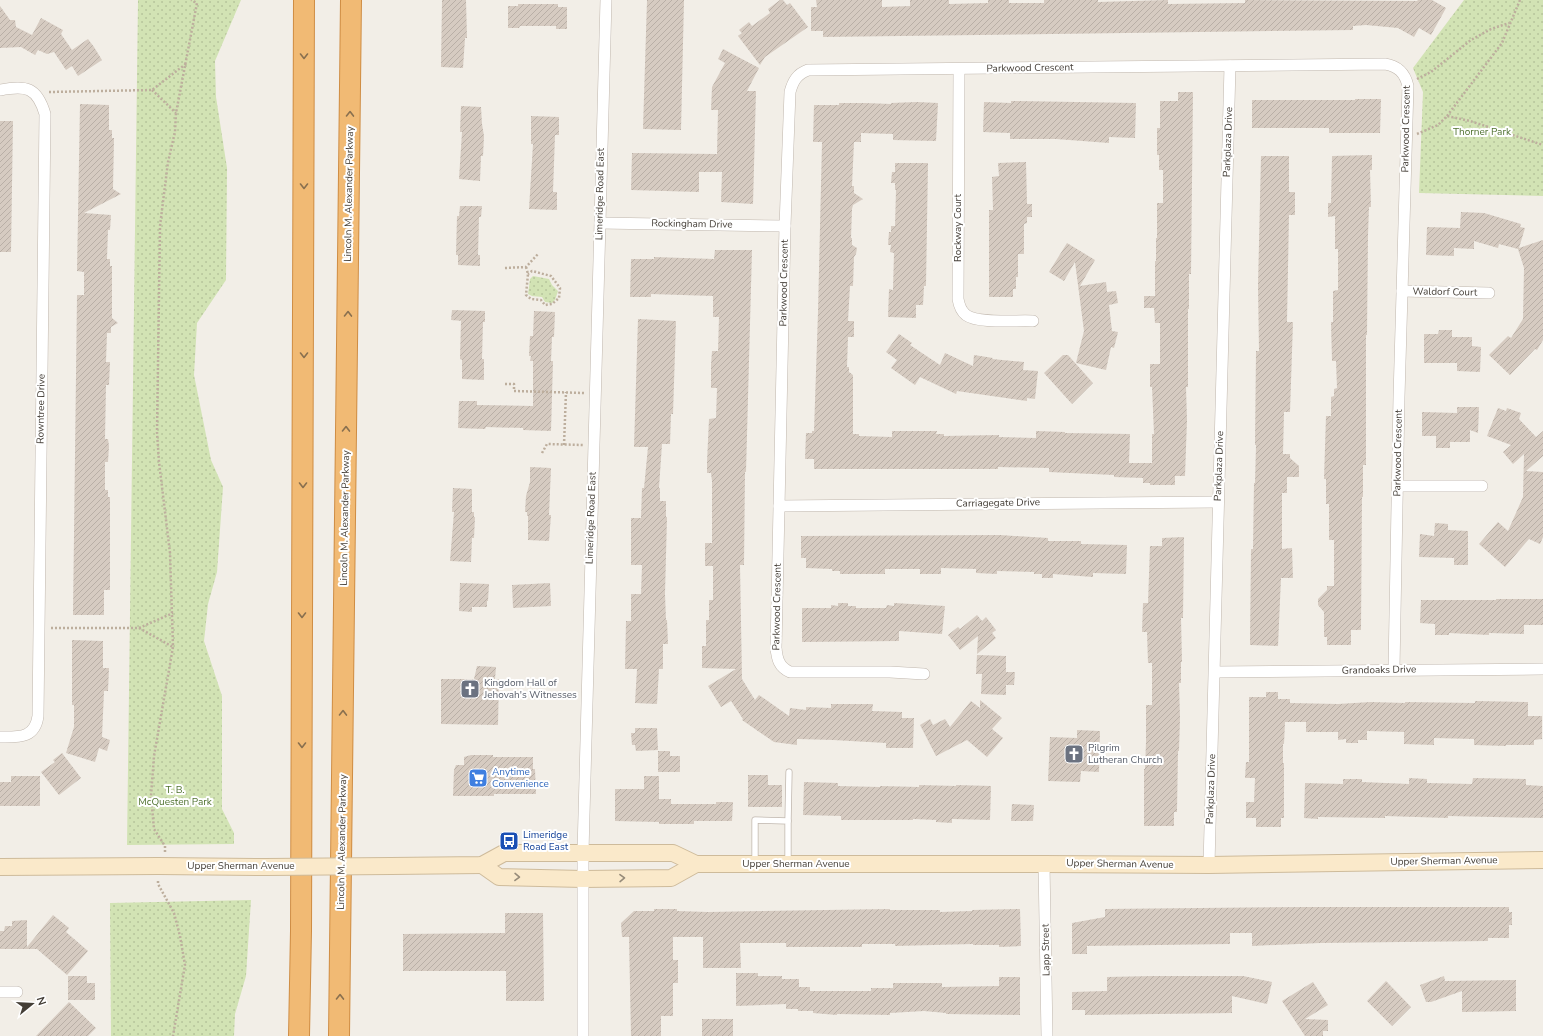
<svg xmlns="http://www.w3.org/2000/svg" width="1543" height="1036" font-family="'Nunito Sans',sans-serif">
  <defs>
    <pattern id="park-dots" width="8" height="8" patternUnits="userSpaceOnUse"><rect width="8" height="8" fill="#d2e3b4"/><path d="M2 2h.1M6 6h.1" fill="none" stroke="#b6c49b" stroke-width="1.8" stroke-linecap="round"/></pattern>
    <pattern id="building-hatch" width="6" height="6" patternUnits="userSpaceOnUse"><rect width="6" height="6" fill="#d6cbc1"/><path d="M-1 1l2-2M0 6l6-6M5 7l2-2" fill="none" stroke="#b9afa6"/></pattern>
  </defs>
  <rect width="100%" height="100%" fill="#f2eee7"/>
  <g fill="url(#park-dots)">
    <path d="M138,0H241L215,61L216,97L227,168L226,280L197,323L194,375L211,460L223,487L217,572L208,604L204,641L222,696V809L234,833V844L127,845Z"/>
    <path d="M1464,0H1543V196L1419,193L1423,92L1413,68Z"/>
    <path d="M533,276L549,279L552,285L558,291L555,300L552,303L545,302L542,297L532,296L528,294L530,279Z"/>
    <path d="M251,900L246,976L235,1014L234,1036H111L110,903Z"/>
  </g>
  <g fill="url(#building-hatch)">
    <path d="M442,0H466L467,38H465L463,68L441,67Z"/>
    <path d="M647,0H684L681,130L643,129Z"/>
    <path d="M780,0H783L787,5L790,3L808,27L765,57L760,65L738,36L742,33L739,30L749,22L752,26L770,13L768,9Z"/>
    <path d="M816,0H882V7L910,6V0H949V4L988,3V0H1009V3H1044V0H1098V2L1168,0V4L1245,3V0L1417,1L1418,0H1432L1446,8L1431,35L1419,28L1414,37L1398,28L1366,25L1353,26V30L823,37V31H811V7H817Z"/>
    <path d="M518,4H558V7H567V29H556V26H520L519,28H508V6H518Z"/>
    <path d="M0,6L10,20H15L16,27L32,35L41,18L63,30L61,34L72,50L88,39L94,47L102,60L78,76L72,66L66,70L54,52L47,54L38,50L35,55L21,47L0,48Z"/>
    <path d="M723,49L759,68L747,91H756L753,204L721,202L722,172H699V192L631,190L632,153L717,154L718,110H711L712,87L725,63L718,59Z"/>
    <path d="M1178,92H1193L1191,274H1189V309H1188V387H1186L1187,420L1185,476H1175V485H1150V483H1143V478L1114,477V475L1049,472V468L998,467V469H814V459H805L806,433H812V431H814L818,312L822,142H813L814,105H839V103H865L891,104V103L917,102L938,103L936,141L893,140V134L861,133V142H854L852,186H854V193L863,199L853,205L852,209L851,238H852V245L857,248L856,254L854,257L853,286H850L848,321H854V337H848L847,367H849V372L853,375V434H859V436L892,437V431H937L936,434H944V436L999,435V437L1036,438V431L1065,432V433L1130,434L1129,463H1152V434H1154L1152,387H1150V364H1160V323H1155L1154,308H1144V296H1155V261H1156V238H1157V203H1163V170H1159V155H1157V128H1160V101H1178Z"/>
    <path d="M1355,99H1381L1380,133H1329V128H1252V100H1355Z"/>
    <path d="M1011,101L1136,103L1135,138L1109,137V143L1056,139H1010V133L983,132L984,102L1011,103Z"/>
    <path d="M80,104L109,105V130H112V138H114L113,189L121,194L84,213L111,215L110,230H108L107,259H110V266H112V318L118,323L111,327V333H107L106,362H110L109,385H106L105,439H108L109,446L108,462H105V490H108V497H110V590H104V615H73L77,295H84V272L77,271Z"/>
    <path d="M461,106L481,107L482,124L484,136L483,156H481L480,181L459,179L462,132H460Z"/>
    <path d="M531,116L559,117V135H555L553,192H557V210L529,209L533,144H531Z"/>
    <path d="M0,121H13L11,252H0Z"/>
    <path d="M1372,155V170H1370L1371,207H1369L1368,235L1367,335H1366V465H1363V497H1362L1361,630H1351V645H1327V637H1324V612L1318,605V599L1327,590V586H1334V540H1329V504H1326V479H1324L1326,416H1331V397L1334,396V389L1337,388L1336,361H1332L1331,322H1333V291L1338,290V249H1335V216L1328,217V203H1331L1332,156Z"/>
    <path d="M1261,156H1289V192H1295V215H1289L1287,322H1293L1290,412H1284L1283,454H1290V458L1299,466V477H1287V493H1282V549L1292,548L1293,578H1281L1278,646L1250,645L1251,549H1253L1254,483H1255L1256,445H1255L1256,351H1259L1258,286Z"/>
    <path d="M1026,162L1027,204H1032V217H1027V223L1024,224V254H1018V277H1016V289H1013V297H989V210H993L992,177L999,176L998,163Z"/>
    <path d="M895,163H928L926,286H924L923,305H916V318L888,317L889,289L893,290L894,253L890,252L891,245H888L889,232H891V226H895L896,190H895V183H891L892,172H895Z"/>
    <path d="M460,206H482L481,217H479L478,255H480V266L458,265V255H456L457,216H459Z"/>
    <path d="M1461,212L1484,213L1521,224L1520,227L1525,228L1519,248L1543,240V340L1537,350L1535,349L1510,375L1489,355L1508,336L1511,338L1523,319L1524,268L1518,249L1499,244L1498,248L1474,241V249L1454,248V256L1426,255L1427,227L1460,228Z"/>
    <path d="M1067,243L1095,260L1080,286L1106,282L1107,292L1116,291L1118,303L1109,305L1112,331L1118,332L1114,348L1111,347L1106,370L1076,363L1084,331L1075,262L1064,281L1049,272Z"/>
    <path d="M715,250H752L746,472H745L744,565H740L742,679L755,700L759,695L789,716L790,708L806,710V707L831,708V704H873L872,711L902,712V718H914L913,748H886V743L833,740L797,739V745L774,742L742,720L743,719L731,701L721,707L708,686L736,669L702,668V646H706V620H709V600H713V566H705V543H712V481L711,473H707V462L709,419L716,418L717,388H711V365L712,351H718L719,317H713V296L651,294V297H630L631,259H654V257L714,259Z"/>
    <path d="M452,310L485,311V322H483L482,359H484V380L462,379V360L460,359L461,320L463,321L451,320Z"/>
    <path d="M534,311L555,312L554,337H552L551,361H553L551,431L523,430V428L486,427L485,429L458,428L459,401H477V405L533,406V361H530L531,356H529L530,336H533Z"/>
    <path d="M638,319L676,321L673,414H671L670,444H662L659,488H660V501H666V517H667L665,594L666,620H667L668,644H663V669H659L657,704L635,703L637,669H625L626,621H631V594H641L642,565H631V518H641L642,488H644L648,447H634Z"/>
    <path d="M1439,330H1452V337H1472V346L1481,347L1480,372L1457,371V363H1424V334H1438Z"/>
    <path d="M899,334L912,343L910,345L940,365L945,353L973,366L974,355L993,358L992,359L1024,362L1023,370L1038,371L1035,399L1027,398V401L957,391L956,394L920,377L915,385L891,368L897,360L886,352Z"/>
    <path d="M1063,355H1068L1093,383L1072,404L1044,373Z"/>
    <path d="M1457,407H1479L1478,433L1470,430V442H1450V448H1436V436H1422V412L1457,413Z"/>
    <path d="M1498,408L1506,411L1507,408L1521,413L1519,419L1536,437L1543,431V456L1526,471L1543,472V537L1540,544L1529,539L1505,567L1479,544L1498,522L1508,531L1523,497L1524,454L1513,464L1503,452L1511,445L1487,436Z"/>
    <path d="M530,467L551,468L549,515H551L549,541L528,540V516H527V512H525L526,496L530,482Z"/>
    <path d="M453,488L472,489V512H474V517H475L474,538H472L471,562L450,561L454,512H452Z"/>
    <path d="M1435,523L1448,524V530L1468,531V565H1454V558L1419,557L1420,534L1434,536Z"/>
    <path d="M1000,535L1048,538V541H1081V544L1127,545L1126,574L1093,573V577L1053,574V578H1042V574H1034V572L997,571V574L976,573V569L941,568V574H920V569H885V574H840V571H832V569L806,568V558H801V536Z"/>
    <path d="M1184,537L1183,618H1181L1182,662H1181V683H1179L1180,718L1179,751H1178L1177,812H1174V826H1144V769H1145L1146,742V705H1152V663H1148L1147,632H1142L1143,603H1148L1150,546H1162V538Z"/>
    <path d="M460,583L489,584L488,601H487V607H472V612L459,611Z"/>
    <path d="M550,583L551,606L513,608L512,585Z"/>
    <path d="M1496,599H1543V625H1524V634L1489,633V635L1449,633V635H1435V624L1420,623L1421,600H1496Z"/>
    <path d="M838,603H848V606H856V608H886L887,605L894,606V603L945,606L942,634L899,631V641L802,642V608H831V605L838,606Z"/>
    <path d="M977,615L982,621L986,617L996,630L992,633L996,638L977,654L978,636L960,650L948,635L958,627L960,629Z"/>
    <path d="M72,640L103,641V668H109L108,691H104L102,737L110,740L107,751L99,748L95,762L66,753L74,727V705H72Z"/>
    <path d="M977,655L1006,656V672H1015L1014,685H1006V695L981,694L982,674H976Z"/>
    <path d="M477,666L496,667L495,679H499L498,725L441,724V679H474Z"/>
    <path d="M1266,692H1278V699H1290V703L1338,704L1371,702L1405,703V702L1475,703V701L1528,702V716H1542V739L1534,740V745H1506V746L1474,745V739L1434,738V745L1404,744V732L1367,731V740H1358V743H1346V739L1338,740V732H1306V722H1285L1284,744H1283V763H1284V818H1281V827H1256V818H1246V802H1254L1255,778H1245L1246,762H1249V697H1266Z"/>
    <path d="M980,700L1002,718L992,729L1003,738L987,757L967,740L936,756L920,725L930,719L933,725L945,719L950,727L971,701L980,708Z"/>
    <path d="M635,728H657L658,750L636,751L635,745H632L631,733H635Z"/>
    <path d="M1077,730L1100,731L1099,772L1081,771L1080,782L1048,781L1050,737L1077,738Z"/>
    <path d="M658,751H670V756H680V772H658Z"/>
    <path d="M62,753L81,778L59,795L41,772L55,762L53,760Z"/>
    <path d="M471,755H493V757H533V769H535L536,794H494V796H453L454,770L456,765H464V757Z"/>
    <path d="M748,775H768V785H782V807H748Z"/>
    <path d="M11,776H40V806H0V782H11Z"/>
    <path d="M644,776H659V799H671V804H716V802H733L732,821H694V824H659V822L615,821V789H644Z"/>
    <path d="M1409,778L1427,779V783L1472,784L1473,778L1526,779V785L1543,786V818L1448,816V818L1385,816V818L1318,817V819L1304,818L1305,783L1343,784V779H1362V782L1409,784Z"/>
    <path d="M804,782L838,783V786L880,787V786L919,787V785L956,786V785L991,786L990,820L952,819V823L936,822V820L913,819V820H841V816L803,815Z"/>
    <path d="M1012,804L1034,805L1033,821H1011Z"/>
    <path d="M1307,907H1509V912H1512V925H1509V938H1488V941L1320,943L1252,946V933H1230V944L1087,946V954H1072V923L1105,917V909Z"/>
    <path d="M654,909H677V911L708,912L890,909V910H940V912L972,911V910L1020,909L1021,946L999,947V945H973V944L895,946V944H862V947H786V943H740L741,968H703V937H673V960H678V983H673V1016H661V1036H631L629,937H622L621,923L634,911H654Z"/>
    <path d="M505,913H543L544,1001H506V971H403V934L505,933Z"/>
    <path d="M53,915L69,928L66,932L88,951L67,975L37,949H0V931H4L5,926H12V921L27,920V947Z"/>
    <path d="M736,973H758V976H782V979H799V987H810V991H871V988H893V983H942V987L999,986V977H1020V1015L946,1014V1013L924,1011L890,1013V1015L837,1014V1015L813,1013V1011H798V1009H786V1004L736,1006Z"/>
    <path d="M68,976H87V983H95V1000H68Z"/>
    <path d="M1153,976H1243L1272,982L1267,1004L1232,996V1013L1085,1015V1010H1072V992L1105,991H1107V977Z"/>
    <path d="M1444,976L1445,981L1516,980V1011L1462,1012V991L1431,1002H1426L1420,985Z"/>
    <path d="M1386,981L1411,1007L1392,1026L1367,1001Z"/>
    <path d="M1313,982L1328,1005L1305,1019L1328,1020V1031H1323V1036H1305L1282,1001Z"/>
    <path d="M69,1002L96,1028L88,1036H36Z"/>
    <rect x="702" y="1019" width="31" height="17"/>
  </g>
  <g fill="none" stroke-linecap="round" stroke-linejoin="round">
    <defs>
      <g id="service">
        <path d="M788,821L789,772"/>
        <path d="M755,862V820L788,821V862"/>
      </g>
      <g id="minor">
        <path d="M959,70L958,299C959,305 961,311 966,315C978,324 1017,320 1033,321"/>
        <path d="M0,90C26,85 37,87 45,114L38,716C35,739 18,737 0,737"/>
        <path d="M600,223L785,226"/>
        <path d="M1402,291L1489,293"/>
        <path d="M1398,486H1482"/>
        <path d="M779,506L1218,502"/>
        <path d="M1215,672L1543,669"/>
        <path d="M924,674L890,672H790C779,667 777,659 776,648L785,226L790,92C793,81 797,74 808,70L1385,64C1398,66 1405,73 1408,86L1399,397L1394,669"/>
        <path d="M1044,864L1047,1036"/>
        <path d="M1209,865L1230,66"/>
        <path d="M0,992H17"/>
        <path d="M583,1036V852L606,0"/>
      </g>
      <g id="secondary">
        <path d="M482,865L499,877L583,879L671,878L696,864"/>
        <path d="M391,866L482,865L504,853H673L696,864H1044L1209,865L1543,860"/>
        <path d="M0,867L158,866L266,867"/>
      </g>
      <g id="motorway">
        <path d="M299,1036L301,931L304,0"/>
        <path d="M339,1036L351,0"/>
      </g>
    </defs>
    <use href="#service" stroke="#c0b7ae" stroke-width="7"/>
    <use href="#minor" stroke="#c0b7ae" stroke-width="12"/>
    <use href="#secondary" stroke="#cebb9b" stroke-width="18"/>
    <use href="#motorway" stroke="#cf8d44" stroke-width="22"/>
    <g stroke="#bdae9d" stroke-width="2.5" stroke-dasharray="2 2" stroke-linecap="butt">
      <path d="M1417,79L1431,72L1471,40L1491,29L1509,23"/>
      <path d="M152,90L176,113"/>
      <path d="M49,92L152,90L187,63"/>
      <path d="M1447,116L1502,43L1520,0"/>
      <path d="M1417,134L1438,125L1447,116L1470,121L1543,145"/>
      <path d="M526,267L528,274L526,295L531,299L541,300L545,305L552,304L559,298L560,288L551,276L532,271L528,274"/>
      <path d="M505,268L526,267L538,254"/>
      <path d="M505,384H514V391L584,393"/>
      <path d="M564,445L566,392"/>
      <path d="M542,453L547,444L583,445"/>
      <path d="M51,628H139L173,613"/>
      <path d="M139,628L173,647"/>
      <path d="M165,852V846L154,829L151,796L154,756L173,647L170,553L159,462L157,432L160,226L168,162L175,132L176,113L197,3L191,0"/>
      <path d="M158,881V884L174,913L180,936L185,965L173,1036"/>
    </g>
    <use href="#service" stroke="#fff" stroke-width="5.5"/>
    <use href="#minor" stroke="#fff" stroke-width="11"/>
    <use href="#secondary" stroke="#fae9ca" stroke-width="16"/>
    <use href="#motorway" stroke="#f1ba74" stroke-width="20"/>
    <defs>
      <path id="secondary-bridge" d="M266,867L391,866"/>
    </defs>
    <use href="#secondary-bridge" stroke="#cebb9b" stroke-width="18" stroke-linecap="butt"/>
    <use href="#secondary-bridge" stroke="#fae9ca" stroke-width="16"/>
  </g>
  <defs><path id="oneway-chevron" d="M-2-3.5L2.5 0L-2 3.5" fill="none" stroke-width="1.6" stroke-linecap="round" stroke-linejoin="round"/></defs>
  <g stroke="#89704f">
    <use href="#oneway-chevron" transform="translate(304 56) rotate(90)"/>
    <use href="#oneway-chevron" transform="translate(350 114) rotate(-89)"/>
    <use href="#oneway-chevron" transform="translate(304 186) rotate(90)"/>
    <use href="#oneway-chevron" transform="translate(348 314) rotate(-89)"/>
    <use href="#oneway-chevron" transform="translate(304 355) rotate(90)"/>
    <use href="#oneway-chevron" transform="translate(346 429) rotate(-89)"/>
    <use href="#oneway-chevron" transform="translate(303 485) rotate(90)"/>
    <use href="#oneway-chevron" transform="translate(302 615) rotate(90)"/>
    <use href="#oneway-chevron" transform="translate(343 713) rotate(-89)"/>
    <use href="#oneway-chevron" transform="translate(302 745) rotate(90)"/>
    <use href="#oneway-chevron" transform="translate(340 997) rotate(-89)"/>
  </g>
  <g stroke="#968b79">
    <use href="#oneway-chevron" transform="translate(517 877) rotate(1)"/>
    <use href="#oneway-chevron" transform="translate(622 878) rotate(-1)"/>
  </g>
  <defs>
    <symbol id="church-square" viewBox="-11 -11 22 22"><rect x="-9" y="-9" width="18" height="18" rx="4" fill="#6b7280" stroke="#fff"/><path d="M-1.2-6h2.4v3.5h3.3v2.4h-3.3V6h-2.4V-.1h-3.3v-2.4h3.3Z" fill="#fff"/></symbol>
    <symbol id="supermarket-square" viewBox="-11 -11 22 22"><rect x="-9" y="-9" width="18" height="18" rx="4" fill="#3f7fe0" stroke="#fff"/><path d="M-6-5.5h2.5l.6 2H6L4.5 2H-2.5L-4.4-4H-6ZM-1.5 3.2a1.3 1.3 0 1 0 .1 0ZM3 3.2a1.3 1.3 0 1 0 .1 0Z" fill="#fff"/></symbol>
    <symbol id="bus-square" viewBox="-11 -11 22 22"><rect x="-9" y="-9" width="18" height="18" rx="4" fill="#1a4fb4" stroke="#fff"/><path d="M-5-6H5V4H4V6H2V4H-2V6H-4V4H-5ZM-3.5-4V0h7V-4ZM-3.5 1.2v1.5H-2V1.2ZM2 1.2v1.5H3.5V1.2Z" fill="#fff"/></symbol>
  </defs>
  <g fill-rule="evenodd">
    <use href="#church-square" x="459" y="678" width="22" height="22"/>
    <use href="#church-square" x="1063" y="743" width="22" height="22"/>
    <use href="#supermarket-square" x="467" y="767" width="22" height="22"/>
    <use href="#bus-square" x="498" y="830" width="22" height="22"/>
  </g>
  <g text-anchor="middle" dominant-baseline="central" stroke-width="4" stroke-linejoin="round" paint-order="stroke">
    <g font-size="10" fill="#443e37" stroke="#fff">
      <text transform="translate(1030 68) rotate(-1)">Parkwood Crescent</text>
      <text transform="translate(1406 129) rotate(-89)">Parkwood Crescent</text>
      <text transform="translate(1228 142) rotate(-88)">Parkplaza Drive</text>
      <text transform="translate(349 194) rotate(-89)">Lincoln M. Alexander Parkway</text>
      <text transform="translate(600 194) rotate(-89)">Limeridge Road East</text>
      <text transform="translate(692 224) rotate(1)">Rockingham Drive</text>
      <text transform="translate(958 228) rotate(-90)">Rockway Court</text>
      <text transform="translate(784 283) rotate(-89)">Parkwood Crescent</text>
      <text transform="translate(1445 292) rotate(1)">Waldorf Court</text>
      <text transform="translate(41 409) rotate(-89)">Rowntree Drive</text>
      <text transform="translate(1398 453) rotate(-89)">Parkwood Crescent</text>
      <text transform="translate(1219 466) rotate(-88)">Parkplaza Drive</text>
      <text transform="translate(998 503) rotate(-1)">Carriagegate Drive</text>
      <text transform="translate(345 518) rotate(-89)">Lincoln M. Alexander Parkway</text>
      <text transform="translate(591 518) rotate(-88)">Limeridge Road East</text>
      <text transform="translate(777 607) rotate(-89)">Parkwood Crescent</text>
      <text transform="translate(1379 670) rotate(-1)">Grandoaks Drive</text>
      <text transform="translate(1211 789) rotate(-88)">Parkplaza Drive</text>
      <text transform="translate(342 842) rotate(-89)">Lincoln M. Alexander Parkway</text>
      <text transform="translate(1444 861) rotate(-1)">Upper Sherman Avenue</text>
      <text x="796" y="864">Upper Sherman Avenue</text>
      <text transform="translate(1120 864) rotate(1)">Upper Sherman Avenue</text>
      <text x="241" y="866">Upper Sherman Avenue</text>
      <text transform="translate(1046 950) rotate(-91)">Lapp Street</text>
    </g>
    <g font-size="10" fill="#4f712f" stroke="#fff">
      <text x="1482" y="132">Thorner Park</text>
      <text x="175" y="790">T. B.<tspan x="175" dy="12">McQuesten Park</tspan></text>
    </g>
    <g font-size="10" fill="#5b616d" stroke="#fff" text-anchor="start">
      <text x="484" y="683">Kingdom Hall of<tspan x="484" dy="12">Jehovah's Witnesses</tspan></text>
      <text x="1088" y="748">Pilgrim<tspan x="1088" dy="12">Lutheran Church</tspan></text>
    </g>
    <g font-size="10" fill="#366cbe" stroke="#fff" text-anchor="start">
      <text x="492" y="772">Anytime<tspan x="492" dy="12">Convenience</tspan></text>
    </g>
    <g font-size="10" fill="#164399" stroke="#fff" text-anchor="start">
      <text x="523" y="835">Limeridge<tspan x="523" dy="12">Road East</tspan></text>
    </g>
  </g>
  <g transform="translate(32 1004) rotate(72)" stroke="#ffffff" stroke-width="3" paint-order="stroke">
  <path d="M0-3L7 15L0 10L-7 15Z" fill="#443e37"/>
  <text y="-6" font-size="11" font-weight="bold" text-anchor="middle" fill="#443e37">N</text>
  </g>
</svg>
